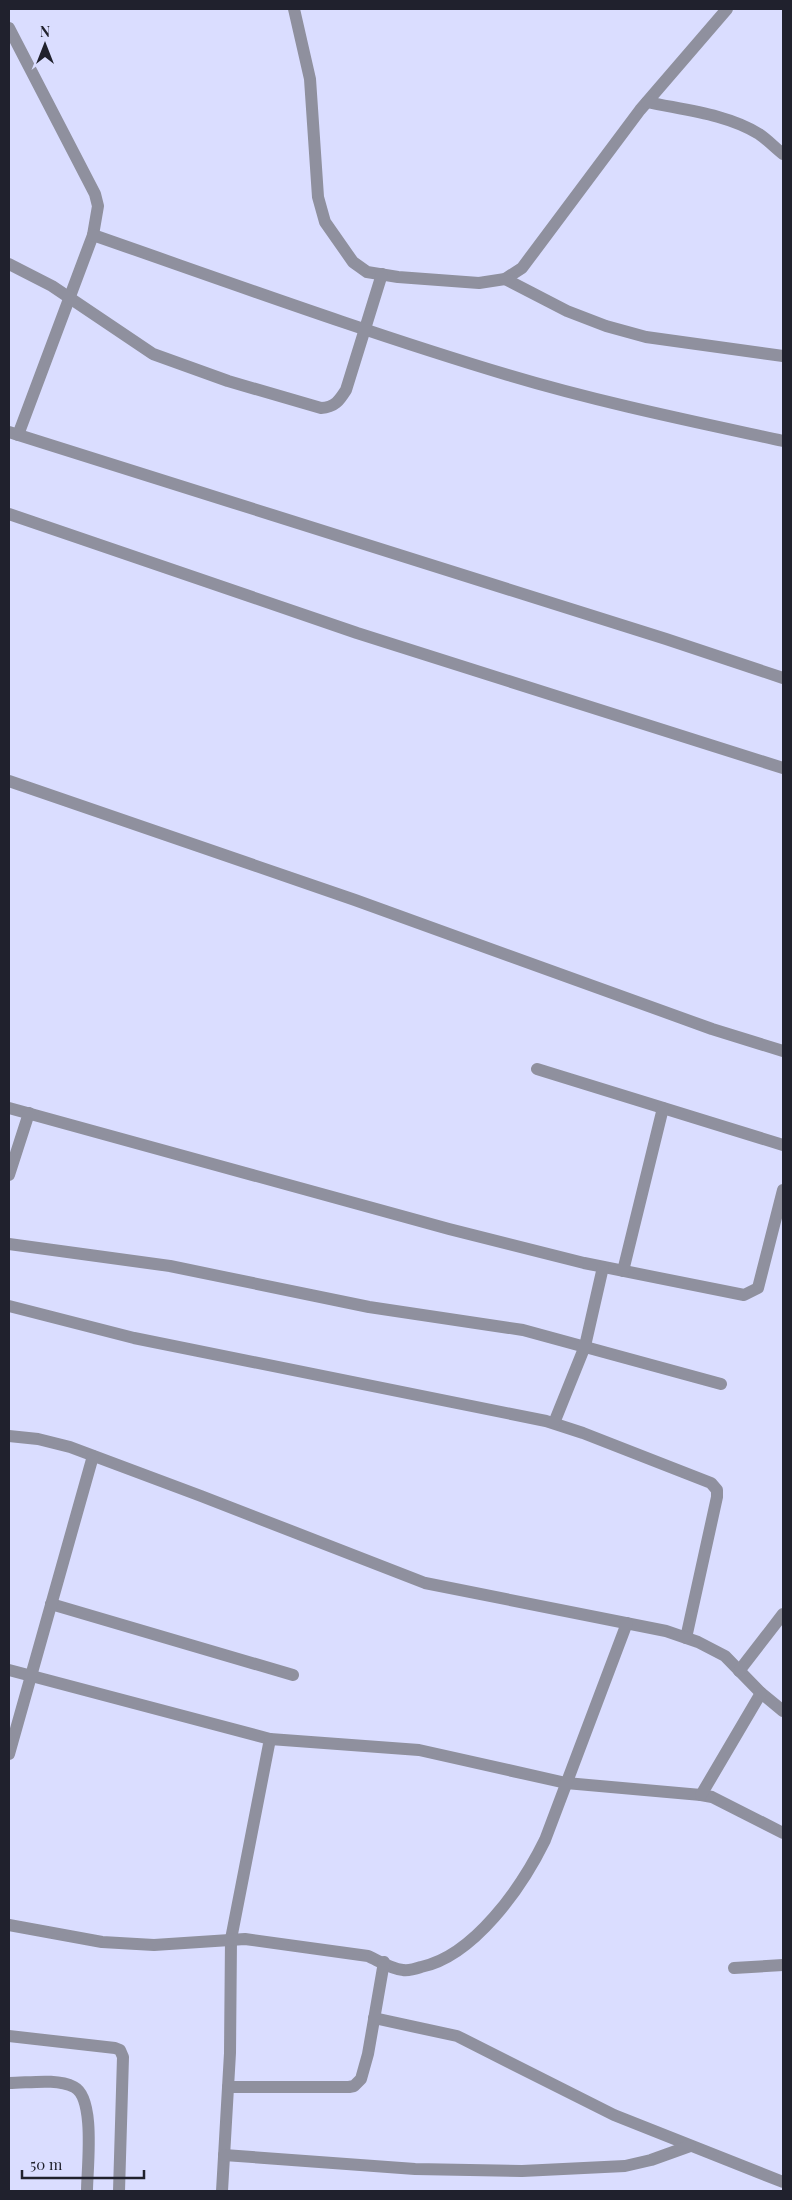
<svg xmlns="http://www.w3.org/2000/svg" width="792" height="2200" font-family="'Playfair Display',serif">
  <rect width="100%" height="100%" fill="#daddff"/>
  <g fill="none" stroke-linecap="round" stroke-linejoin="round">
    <g stroke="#8f909e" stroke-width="12">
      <path d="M294,9L310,79L318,197L325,222L353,262L367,272L398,277L479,283L505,279L522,268L640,110L727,9"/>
      <path d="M9,28L95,194L98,206L93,235L18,435"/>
      <path d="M647,102C684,110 727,114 759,134C768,140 775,148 783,154"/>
      <path d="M93,235C231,283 368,333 508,375C598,402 691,421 783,441"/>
      <path d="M9,264L52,286L153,354L228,381L321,408C335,407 339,401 346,390L382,274"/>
      <path d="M505,279L567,311L606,326L646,337L783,356"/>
      <path d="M9,432L666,639L783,678"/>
      <path d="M9,514L357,633L783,768"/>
      <path d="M9,781L355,900L712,1029L783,1051"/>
      <path d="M537,1069L783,1145"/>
      <path d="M9,1108L449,1229L584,1263L744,1295L758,1288L783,1190"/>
      <path d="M9,1175L29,1113"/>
      <path d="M9,1244L170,1266L369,1307L523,1330L721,1384"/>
      <path d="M623,1271L663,1108"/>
      <path d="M9,1306L134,1338L546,1421L583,1433L711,1483L717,1490V1497L686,1638"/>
      <path d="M554,1423L585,1346L603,1267"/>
      <path d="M9,1436L38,1439L70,1447L201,1496L425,1583L666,1631L698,1642L725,1656L761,1693L783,1711"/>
      <path d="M51,1604L293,1675"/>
      <path d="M9,1670L270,1739L231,1939L230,2053L222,2191"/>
      <path d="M739,1671L783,1614"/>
      <path d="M270,1739L419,1750L566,1783L701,1795L712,1797L783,1833"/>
      <path d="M9,1754L93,1456"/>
      <path d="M701,1795L761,1693"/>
      <path d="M9,1925L102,1942L154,1945L245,1939L368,1956C379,1961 391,1969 403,1970C409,1971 415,1969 421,1967C474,1956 522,1887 545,1840L627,1623"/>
      <path d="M734,1968L783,1965"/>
      <path d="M374,2018L457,2036L614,2115L783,2182"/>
      <path d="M9,2036L115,2048L120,2050L123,2057L119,2191"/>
      <path d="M9,2083C29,2083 56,2078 74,2087C96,2098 87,2169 87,2191"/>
      <path d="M228,2087H349L354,2086L361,2079L368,2054L384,1962"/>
      <path d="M224,2155L415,2169L522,2171L625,2166L651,2160L690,2146"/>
    </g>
  </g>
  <rect width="792" height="2200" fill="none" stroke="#20212d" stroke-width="20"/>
  <g transform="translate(45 45)" stroke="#daddff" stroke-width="4" paint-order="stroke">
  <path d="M0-4L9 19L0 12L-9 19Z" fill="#20212d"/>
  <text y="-8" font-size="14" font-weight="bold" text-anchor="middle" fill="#20212d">N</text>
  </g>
  <path d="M22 2170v8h122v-8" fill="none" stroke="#20212d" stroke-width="2.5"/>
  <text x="30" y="2170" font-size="15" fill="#20212d" stroke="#daddff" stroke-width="4" paint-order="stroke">50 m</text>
</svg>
